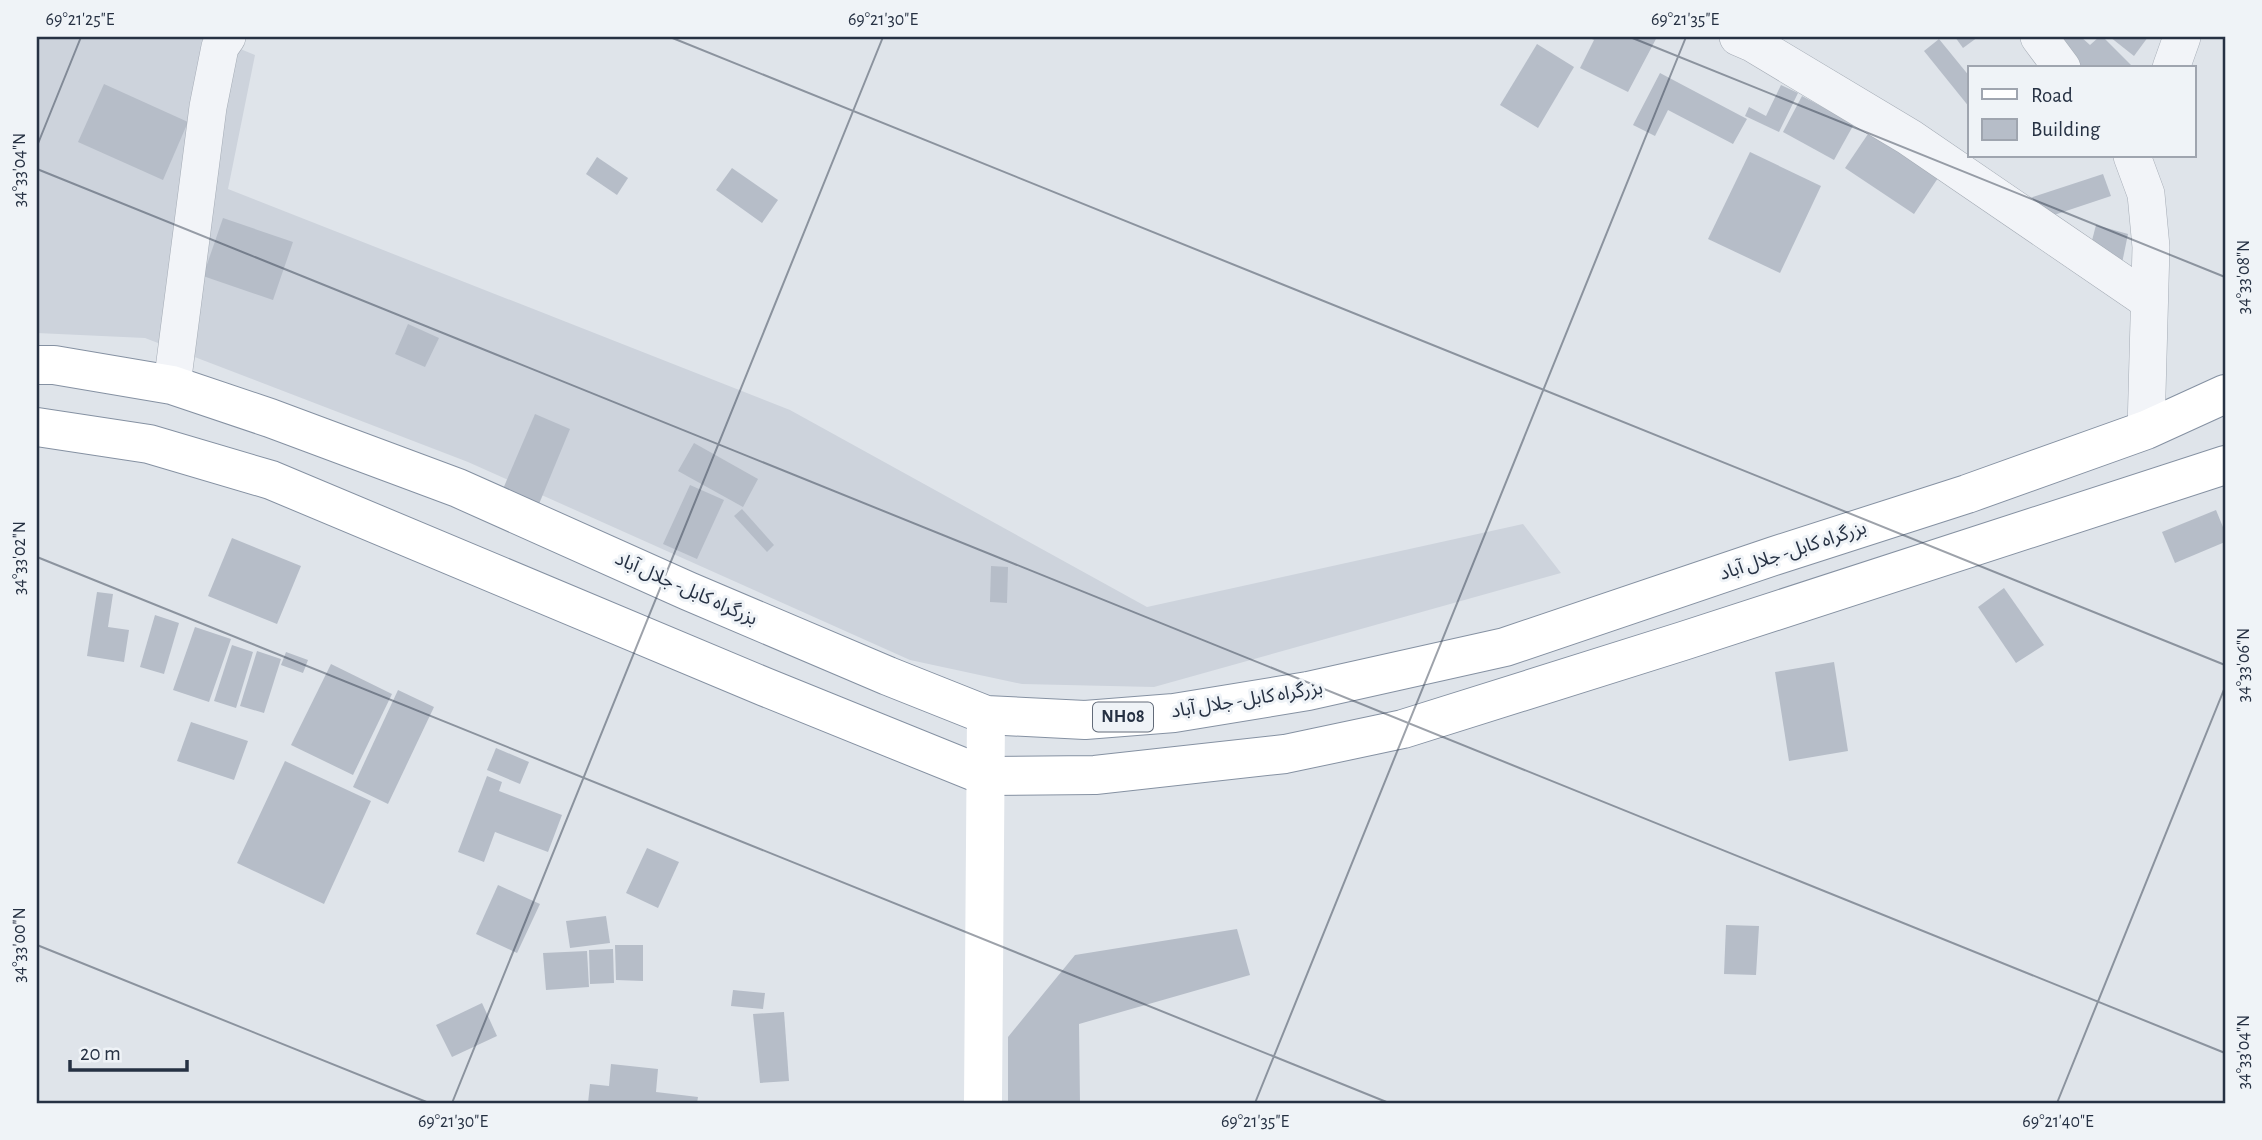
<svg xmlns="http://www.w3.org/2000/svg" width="2262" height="1140" font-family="'Alegreya Sans','Noto Sans Arabic',sans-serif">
  <rect width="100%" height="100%" fill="#dfe4ea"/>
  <path fill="#cdd3dc" d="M37,37H211L255,55L228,189L790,410L1147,607L1523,524L1561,573L1154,687L1022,684L910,660L468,462L145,338L37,333Z"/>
  <g fill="#b6bdc8">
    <path d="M1588,37H1657L1628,92L1580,68L1594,40Z"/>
    <path d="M1955,37H1978L1963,48Z"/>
    <path d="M2054,37H2081L2090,45L2099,37H2103L2134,68H2079Z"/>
    <path d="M2110,37H2148L2134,56Z"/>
    <path d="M1939,39L1970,77V108L1924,51Z"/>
    <path d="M1537,44L1574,67L1538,128L1500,105Z"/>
    <path d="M1660,73L1747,119L1733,144L1668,110L1655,136L1633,125Z"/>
    <path d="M104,84L188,122L163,180L78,142Z"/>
    <path d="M1781,85L1798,93L1779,132L1745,116L1749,107L1766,116Z"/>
    <path d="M1802,96L1854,124L1834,160L1783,132Z"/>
    <path d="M1870,131L1938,178L1914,214L1845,168Z"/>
    <path d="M1750,152L1821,186L1780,273L1708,239Z"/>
    <path d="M597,157L628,178L617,195L586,174Z"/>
    <path d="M732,168L778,200L762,223L716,190Z"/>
    <path d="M2103,174L2111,196L2042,219L2024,200Z"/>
    <path d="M223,218L293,242L273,300L203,276Z"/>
    <path d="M2096,225L2128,234L2120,273L2089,252Z"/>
    <path d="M408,324L439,338L425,367L395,354Z"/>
    <path d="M535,414L570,429L539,504L503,489Z"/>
    <path d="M694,443L758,479L743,507L678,471Z"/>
    <path d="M690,485L724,500L697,559L663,544Z"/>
    <path d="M742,509L774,545L767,552L734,516Z"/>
    <path d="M2216,510L2225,532V542L2175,563L2162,532Z"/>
    <path d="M232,538L301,566L277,624L208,596Z"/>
    <path d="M991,566L1008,567L1007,603L990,602Z"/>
    <path d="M2004,588L2044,645L2016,663L1978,607Z"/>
    <path d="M97,592L113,594L108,627L129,630L124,662L87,656Z"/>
    <path d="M155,615L179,623L164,674L140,667Z"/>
    <path d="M195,627L231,639L209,702L173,690Z"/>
    <path d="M232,645L253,652L236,708L214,701Z"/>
    <path d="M257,651L281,659L264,713L240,706Z"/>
    <path d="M286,652L308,660L303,673L281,665Z"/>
    <path d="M1834,662L1848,751L1789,761L1775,672Z"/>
    <path d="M331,664L392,694L353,775L291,745Z"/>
    <path d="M398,690L434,707L388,804L353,787Z"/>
    <path d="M191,722L248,741L234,780L177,761Z"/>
    <path d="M496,748L529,762L520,784L487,770Z"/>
    <path d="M285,761L371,801L324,904L237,863Z"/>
    <path d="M487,776L502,782L499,791L562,815L548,852L495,832L484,862L458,852Z"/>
    <path d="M647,848L679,862L658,908L626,893Z"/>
    <path d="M498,885L540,904L517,953L476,934Z"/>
    <path d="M606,916L610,943L570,948L566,921Z"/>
    <path d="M1726,925L1759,926L1756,975L1724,974Z"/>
    <path d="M1237,929L1250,975L1079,1024L1080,1103H1008V1037L1075,955Z"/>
    <path d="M615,945H643V981L616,980Z"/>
    <path d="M613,949L614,983L590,984L589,950Z"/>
    <path d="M587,951L589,987L546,990L543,953Z"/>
    <path d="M733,990L765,993L763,1009L731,1006Z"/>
    <path d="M482,1003L497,1036L452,1057L436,1025Z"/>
    <path d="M784,1012L789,1081L760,1083L753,1014Z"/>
    <path d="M611,1064L658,1069L656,1092L698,1097L697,1103H588L590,1084L609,1086Z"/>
  </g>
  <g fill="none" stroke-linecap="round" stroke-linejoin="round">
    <defs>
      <g id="street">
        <path d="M1738,37L1752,43L1909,137L2149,301"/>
        <path d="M2039,37L2062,68"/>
        <path d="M2171,68L2182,37"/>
        <path d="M2132,156L2146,194L2151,247L2146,430"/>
        <path d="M172,385L208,107L220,47L227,37"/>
      </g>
      <g id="highway">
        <path d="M37,365H54L172,385L270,418L458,488L688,591L888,676L986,715L1085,720L1174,713L1308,691L1505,647L1774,556L1967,494L2146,430L2225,394"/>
        <path d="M37,427L149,444L271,480L765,687L985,776L1095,775L1285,754L1403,729L1683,641L2225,465"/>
      </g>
    </defs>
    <use href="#street" stroke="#a4abb5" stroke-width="38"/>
    <use href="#highway" stroke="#8591a2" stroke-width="40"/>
    <use href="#street" stroke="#f2f4f8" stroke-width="37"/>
    <path stroke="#fff" stroke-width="38" d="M983,1103L986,715"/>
    <use href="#highway" stroke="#fff" stroke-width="38"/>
  </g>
  <path fill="none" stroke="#263143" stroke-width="2" stroke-opacity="0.45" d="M670,37L2225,665M1630,37L2225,277M37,146L81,37M37,169L2225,1053M37,557L1389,1103M37,945L429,1103M452,1103L883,37M1255,1103L1686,37M2057,1103L2225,687"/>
  <g text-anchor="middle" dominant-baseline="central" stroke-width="6" stroke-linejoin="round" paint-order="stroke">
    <rect fill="#eff3f7" stroke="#626b79" stroke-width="2" x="1093" y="702.5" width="60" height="29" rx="5"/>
    <g font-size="18" font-weight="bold" fill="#263143">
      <text x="1123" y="717">NH08</text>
    </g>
    <g font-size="19" fill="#263143" stroke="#eff3f7">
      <text transform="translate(1793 551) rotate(-18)">بزرگراه کابل- جلال آباد</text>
      <text transform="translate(686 589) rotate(24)">بزرگراه کابل- جلال آباد</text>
      <text transform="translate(1247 700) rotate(-9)">بزرگراه کابل- جلال آباد</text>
    </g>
  </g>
  <rect width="2262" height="1140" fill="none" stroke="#eff3f7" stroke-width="77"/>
  <rect x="1968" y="66" width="228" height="91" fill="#eff3f7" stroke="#9fa5af" stroke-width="2"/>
  <rect x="1982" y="89" width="35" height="10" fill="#ffffff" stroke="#9fa5af" stroke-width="2"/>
  <text x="2031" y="102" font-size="21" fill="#263143">Road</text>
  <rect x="1982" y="119" width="35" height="21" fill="#b6bdc8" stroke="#9fa5af" stroke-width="2"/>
  <text x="2031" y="136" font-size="21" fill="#263143">Building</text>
  <path d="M70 1060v10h117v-10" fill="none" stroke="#263143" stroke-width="3.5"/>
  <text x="80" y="1060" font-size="21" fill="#263143" stroke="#eff3f7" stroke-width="5" paint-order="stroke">20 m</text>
  <rect x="38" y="38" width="2186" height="1064" fill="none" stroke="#263143" stroke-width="2.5"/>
  <g font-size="18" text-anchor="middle" fill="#263143">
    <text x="80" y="25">69°21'25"E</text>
    <text x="883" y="25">69°21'30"E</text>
    <text x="1685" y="25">69°21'35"E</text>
    <text transform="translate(19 170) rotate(-90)" y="6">34°33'04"N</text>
    <text transform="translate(2243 277) rotate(-90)" y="6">34°33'08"N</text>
    <text transform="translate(19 558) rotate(-90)" y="6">34°33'02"N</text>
    <text transform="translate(2243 665) rotate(-90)" y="6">34°33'06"N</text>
    <text transform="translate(19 945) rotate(-90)" y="6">34°33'00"N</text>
    <text transform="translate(2243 1052) rotate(-90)" y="6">34°33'04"N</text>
    <text x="453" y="1127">69°21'30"E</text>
    <text x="1255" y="1127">69°21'35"E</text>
    <text x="2058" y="1127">69°21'40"E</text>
  </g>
</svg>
